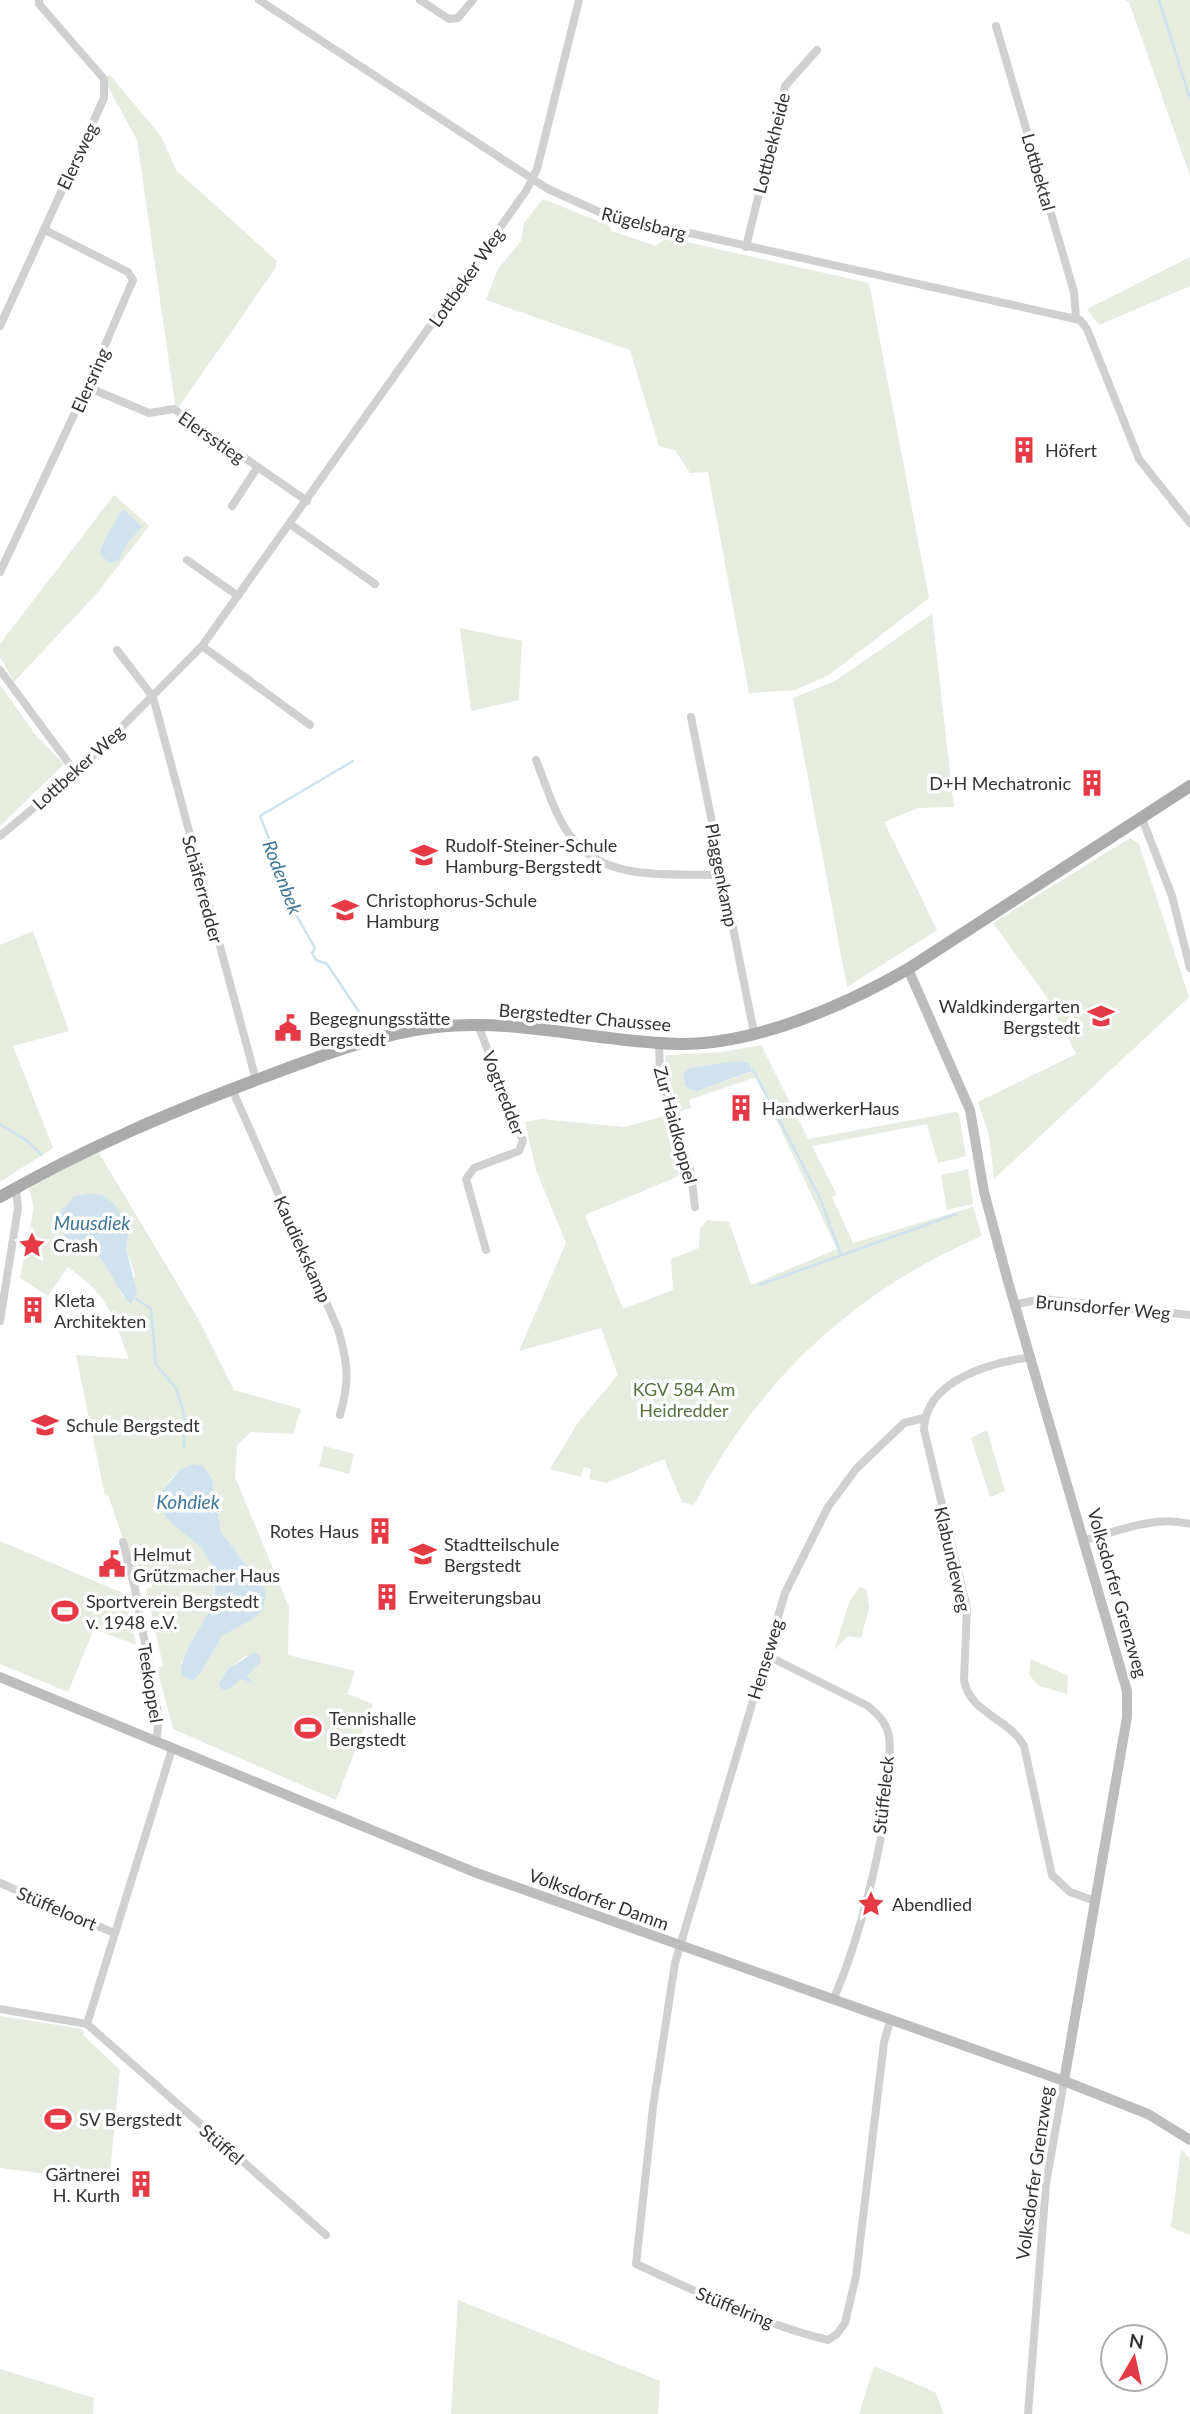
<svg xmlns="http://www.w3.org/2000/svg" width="1190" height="2414" font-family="Lato,sans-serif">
  <rect width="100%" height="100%" fill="#fff"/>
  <g fill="#e6ecdf" fill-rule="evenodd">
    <path d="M1125,0H1190V176L1129,2Z"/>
    <path d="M110,75L161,136L176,170L277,261L275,269L176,411L137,140L104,79Z"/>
    <path d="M543,199L608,225L612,231L656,246L663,240L673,239L869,283L929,598L829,675L795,690L749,693L708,472L690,473L675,450L659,446L630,350L486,300L498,269L521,241L524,223Z"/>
    <path d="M1190,257V286L1099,325L1087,309Z"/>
    <path d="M114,495L149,526L97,593L14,682L0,657V644Z"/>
    <path d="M932,614L954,807L918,808L884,822L937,930L847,987L793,698L835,681Z"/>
    <path d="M460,628L522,641L519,700L471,711Z"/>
    <path d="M0,685L35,734L64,764L0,826Z"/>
    <path d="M1130,838L1139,844L1189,997L994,1179L989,1135L978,1102L1076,1054L1046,996L993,923Z"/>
    <path d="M33,931L69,1031L13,1046L53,1148L0,1182V945Z"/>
    <path d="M761,1045L808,1139L956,1112L959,1115L966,1156L938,1163L927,1124L812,1146L837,1195L832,1197L853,1243L973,1207L982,1236C855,1290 756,1382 694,1505L682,1502L664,1459L606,1483L589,1479L591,1469L584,1467L581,1477L550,1469L577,1424L618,1375L601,1328L519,1351L566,1243L536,1170L525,1122L541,1119L624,1127L665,1116L684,1174L585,1215L623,1309L673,1290L671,1259L699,1248L700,1229L707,1220L729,1222L751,1285L837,1249L756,1077L689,1100L691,1108L678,1112L665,1062L666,1055L722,1052ZM750,1072L697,1091L690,1090L684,1080Z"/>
    <path d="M96,1148L196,1315L234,1390L301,1409L293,1434L251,1432L237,1445L235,1477L289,1607L288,1655L355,1671L347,1694L373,1704L336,1800L173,1729L157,1668L163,1666L146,1589L152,1587L148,1571L135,1573L108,1495L105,1496L76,1355L129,1359C111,1313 110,1297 68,1267L48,1296L20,1278L34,1208L28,1184ZM129,1230L126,1248L135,1276L123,1297L110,1269L95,1253ZM192,1464L212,1479L221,1532L266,1591L253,1619L222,1636L200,1674L181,1664C198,1632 233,1584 204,1548C192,1533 173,1525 160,1509C165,1484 169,1476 192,1464ZM247,1655V1676L253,1683L241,1679L219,1683L228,1669Z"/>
    <path d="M968,1169L973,1204L947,1210L941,1175Z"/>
    <path d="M987,1430L1005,1491L990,1497L971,1438Z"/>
    <path d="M324,1446L354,1454L349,1474L319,1466Z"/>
    <path d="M0,1541L125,1594L136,1645L94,1629L68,1692L0,1664Z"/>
    <path d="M860,1587L867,1590L869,1608L861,1638L849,1636L834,1650L850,1600Z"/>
    <path d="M1031,1659L1068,1676L1067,1694L1037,1685L1029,1674Z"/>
    <path d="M0,2016L83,2029V2035L120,2070L109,2182L0,2168Z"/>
    <path d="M1181,2149L1190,2159V2235L1171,2227Z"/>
    <path d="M458,2300L660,2381L658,2414H451Z"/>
    <path d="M874,2366L935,2392L944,2414H859Z"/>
    <path d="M0,2369L94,2398L93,2414H0Z"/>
  </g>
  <g fill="#cfe2ee">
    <path d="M123,509L142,527L128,542L118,561L109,563L100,553C105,536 114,523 123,509Z"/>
    <path d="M737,1061L749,1063L752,1071L697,1091L690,1090L685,1085L684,1073L689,1068Z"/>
    <path d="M89,1193L104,1196L115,1205L129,1230L126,1248L137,1292L131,1304C116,1290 112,1269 97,1255C78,1238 61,1249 59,1215L73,1197Z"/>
    <path d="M192,1464L203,1466L212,1479L221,1532L266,1591L263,1610L253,1619L222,1636L200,1674L191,1681L181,1674C182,1643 213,1620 215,1589C217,1534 165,1538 157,1497L180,1470Z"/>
    <path d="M255,1652L261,1657L260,1663L247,1676L254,1684L241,1679L229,1689L222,1690L219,1683L228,1669Z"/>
  </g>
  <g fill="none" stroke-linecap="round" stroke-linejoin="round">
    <g stroke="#cfe2ee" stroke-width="2.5">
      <path d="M1159,0L1190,99"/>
      <path d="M353,761L260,816L276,856L275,866L294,911L315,948L312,953L316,960L327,964L367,1024"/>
      <path d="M753,1070L820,1198L841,1255"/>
      <path d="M0,1124L26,1140L42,1155"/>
      <path d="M759,1285L956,1214"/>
      <path d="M135,1298L151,1309L156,1365L176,1388L184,1414V1448"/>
    </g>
    <g stroke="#d0d0d0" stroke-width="8">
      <path d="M259,0L548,189L604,214L1080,320L1087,329L1139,459L1190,523"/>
      <path d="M420,0L449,19L458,18L473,0"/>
      <path d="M996,26L1074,292L1076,318"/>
      <path d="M746,247L785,86L817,50"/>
      <path d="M0,326L104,98V79L39,4V0"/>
      <path d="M87,387L149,413L174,409L307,501"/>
      <path d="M232,506L257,468"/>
      <path d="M290,524L375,584"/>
      <path d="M187,560L238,596"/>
      <path d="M0,572L87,387L133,280L128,272L45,230"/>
      <path d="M202,646L310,725"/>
      <path d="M117,650L153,697L256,1080"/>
      <path d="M0,670L76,773"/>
      <path d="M691,717L754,1033"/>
      <path d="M536,760C547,787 556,821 576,843C611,882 673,873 721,875"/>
      <path d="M1141,816L1172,896L1190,968"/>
      <path d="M0,836L76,773L202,646L526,191L537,169L579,0"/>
      <path d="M478,1025L523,1141L519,1151L474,1168L466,1179L486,1250"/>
      <path d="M659,1042L660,1073L691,1173L695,1207"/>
      <path d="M232,1089L338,1329C348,1364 350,1380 340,1415"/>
      <path d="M1016,1304L1043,1299L1190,1315"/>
      <path d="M0,1321L18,1208L16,1188"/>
      <path d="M1031,1357C990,1363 925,1380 924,1430L967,1608L964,1680C970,1714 1009,1718 1024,1746L1052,1875L1070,1892L1095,1901"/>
      <path d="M1085,1540C1118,1531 1155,1515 1190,1524"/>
      <path d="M123,1542L135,1589L159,1719L156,1742"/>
      <path d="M766,1655L868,1706C878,1714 887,1723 889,1736C896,1804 861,1937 833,2000"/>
      <path d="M172,1749L87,2024L326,2235"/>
      <path d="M0,1883L114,1933"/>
      <path d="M0,2009L87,2024"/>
      <path d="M890,2021L884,2042L856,2276L845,2323L837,2334L828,2340C761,2324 698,2292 636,2264L653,2107L675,1963L785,1593L828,1507L856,1469L904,1423L924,1418"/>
      <path d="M1028,2414L1046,2184L1064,2081"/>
    </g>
    <g stroke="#bdbdbd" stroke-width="10">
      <path d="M908,969L970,1110L984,1192L1007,1278L1127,1691V1717L1064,2081"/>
      <path d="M0,1677L474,1872L1064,2081L1148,2114L1190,2140"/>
    </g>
    <path stroke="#ababab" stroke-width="12" d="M0,1197C85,1148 173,1111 264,1077C321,1056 376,1034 436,1027C518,1018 597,1042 679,1044C754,1045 844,1006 908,969L1190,786"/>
  </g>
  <defs>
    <symbol id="building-bare" viewBox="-9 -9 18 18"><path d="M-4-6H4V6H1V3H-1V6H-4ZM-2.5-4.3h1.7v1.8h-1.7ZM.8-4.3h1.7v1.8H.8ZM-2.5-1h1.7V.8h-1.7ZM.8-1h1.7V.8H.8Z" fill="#e63946" stroke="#fff" stroke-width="2.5" paint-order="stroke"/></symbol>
    <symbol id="school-bare" viewBox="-9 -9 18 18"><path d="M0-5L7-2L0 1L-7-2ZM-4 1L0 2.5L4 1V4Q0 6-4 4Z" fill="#e63946" stroke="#fff" stroke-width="2.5" paint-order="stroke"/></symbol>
    <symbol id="civic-bare" viewBox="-9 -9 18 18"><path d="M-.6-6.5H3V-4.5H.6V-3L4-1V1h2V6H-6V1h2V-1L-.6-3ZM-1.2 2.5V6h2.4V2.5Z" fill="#e63946" stroke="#fff" stroke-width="2.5" paint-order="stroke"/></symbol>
    <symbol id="sight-bare" viewBox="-9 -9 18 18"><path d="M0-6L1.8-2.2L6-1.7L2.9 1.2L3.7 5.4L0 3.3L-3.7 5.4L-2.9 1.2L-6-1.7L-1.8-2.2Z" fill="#e63946" stroke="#fff" stroke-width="2.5" paint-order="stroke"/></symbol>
    <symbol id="stadium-bare" viewBox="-9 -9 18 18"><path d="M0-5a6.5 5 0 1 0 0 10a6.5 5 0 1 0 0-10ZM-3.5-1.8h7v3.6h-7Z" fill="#e63946" stroke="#fff" stroke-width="2.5" paint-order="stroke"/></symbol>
  </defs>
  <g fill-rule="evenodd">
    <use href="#building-bare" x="1005" y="431" width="38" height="38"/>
    <use href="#building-bare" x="1073" y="764" width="38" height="38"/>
    <use href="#school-bare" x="405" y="836" width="38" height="38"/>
    <use href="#school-bare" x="326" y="891" width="38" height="38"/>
    <use href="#school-bare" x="1082" y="997" width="38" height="38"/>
    <use href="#civic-bare" x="269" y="1009" width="38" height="38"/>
    <use href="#building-bare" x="722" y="1089" width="38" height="38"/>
    <use href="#sight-bare" x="13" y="1226" width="38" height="38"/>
    <use href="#building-bare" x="14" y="1291" width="38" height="38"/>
    <use href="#school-bare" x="26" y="1406" width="38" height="38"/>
    <use href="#building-bare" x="361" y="1512" width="38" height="38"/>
    <use href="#school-bare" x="404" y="1535" width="38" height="38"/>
    <use href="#civic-bare" x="93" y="1545" width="38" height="38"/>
    <use href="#building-bare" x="368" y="1578" width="38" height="38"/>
    <use href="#stadium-bare" x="46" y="1592" width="38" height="38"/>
    <use href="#stadium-bare" x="289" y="1709" width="38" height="38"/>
    <use href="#sight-bare" x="852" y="1885" width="38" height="38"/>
    <use href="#stadium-bare" x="39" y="2100" width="38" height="38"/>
    <use href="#building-bare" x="122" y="2165" width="38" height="38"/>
  </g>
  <g text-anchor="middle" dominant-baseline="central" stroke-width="7" stroke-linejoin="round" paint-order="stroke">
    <g font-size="18" fill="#333" stroke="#fff">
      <text transform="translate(771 143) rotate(-76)">Lottbekheide</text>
      <text transform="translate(77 156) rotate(-65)">Elersweg</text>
      <text transform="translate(1039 172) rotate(74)">Lottbektal</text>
      <text transform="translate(644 223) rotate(14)">Rügelsbarg</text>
      <text transform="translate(466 277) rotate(-55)">Lottbeker Weg</text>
      <text transform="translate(90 380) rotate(-66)">Elersring</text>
      <text transform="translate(212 437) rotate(35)">Elersstieg</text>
      <text transform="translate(78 767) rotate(-42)">Lottbeker Weg</text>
      <text transform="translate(722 875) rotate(79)">Plaggenkamp</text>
      <text transform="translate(203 889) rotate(75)">Schäferredder</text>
      <text transform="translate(585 1017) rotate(5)">Bergstedter Chaussee</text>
      <text transform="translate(504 1093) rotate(69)">Vogtredder</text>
      <text transform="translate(676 1125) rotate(75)">Zur Haidkoppel</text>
      <text transform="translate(303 1249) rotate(66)">Kaudiekskamp</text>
      <text transform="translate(1103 1307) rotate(5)">Brunsdorfer Weg</text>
      <text transform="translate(953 1559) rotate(77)">Klabundeweg</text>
      <text transform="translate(1118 1593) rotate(74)">Volksdorfer Grenzweg</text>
      <text transform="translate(765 1659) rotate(-73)">Henseweg</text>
      <text transform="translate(151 1683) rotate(81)">Teekoppel</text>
      <text transform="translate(883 1795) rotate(-84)">Stüffeleck</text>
      <text transform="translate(599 1899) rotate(20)">Volksdorfer Damm</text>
      <text transform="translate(57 1908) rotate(23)">Stüffeloort</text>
      <text transform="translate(222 2144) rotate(41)">Stüffel</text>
      <text transform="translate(1034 2173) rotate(-82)">Volksdorfer Grenzweg</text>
      <text transform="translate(735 2307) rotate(22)">Stüffelring</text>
    </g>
    <g font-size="18" fill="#333" stroke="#fff" text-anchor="start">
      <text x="1045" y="450">Höfert</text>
      <text x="1071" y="783" text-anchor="end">D+H Mechatronic</text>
      <text x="445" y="845">Rudolf-Steiner-Schule<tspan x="445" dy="21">Hamburg-Bergstedt</tspan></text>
      <text x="366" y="900">Christophorus-Schule<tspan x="366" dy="21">Hamburg</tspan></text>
      <text x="1080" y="1006" text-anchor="end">Waldkindergarten<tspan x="1080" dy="21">Bergstedt</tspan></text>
      <text x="309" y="1018">Begegnungsstätte<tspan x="309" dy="21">Bergstedt</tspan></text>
      <text x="762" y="1108">HandwerkerHaus</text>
      <text x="53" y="1245">Crash</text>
      <text x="54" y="1300">Kleta<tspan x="54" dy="21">Architekten</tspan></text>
      <text x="66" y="1425">Schule Bergstedt</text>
      <text x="359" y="1531" text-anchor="end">Rotes Haus</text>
      <text x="444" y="1544">Stadtteilschule<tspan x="444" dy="21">Bergstedt</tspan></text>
      <text x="133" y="1554">Helmut<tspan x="133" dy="21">Grützmacher Haus</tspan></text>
      <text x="408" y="1597">Erweiterungsbau</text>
      <text x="86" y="1601">Sportverein Bergstedt<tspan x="86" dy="21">v. 1948 e.V.</tspan></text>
      <text x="329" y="1718">Tennishalle<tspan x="329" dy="21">Bergstedt</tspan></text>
      <text x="892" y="1904">Abendlied</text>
      <text x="79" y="2119">SV Bergstedt</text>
      <text x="120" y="2174" text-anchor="end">Gärtnerei<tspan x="120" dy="21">H. Kurth</tspan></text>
    </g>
    <g font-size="18" fill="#56703f" stroke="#fff">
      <text x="684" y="1389">KGV 584 Am<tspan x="684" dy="21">Heidredder</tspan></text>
    </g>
    <g font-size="19" font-style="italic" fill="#3f7597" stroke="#fff">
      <text transform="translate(283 877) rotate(69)">Rodenbek</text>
      <text x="92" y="1222">Muusdiek</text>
      <text x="188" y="1501">Kohdiek</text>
    </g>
  </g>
  <g transform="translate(1134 2358) rotate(9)"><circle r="33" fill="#ffffff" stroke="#adadad" stroke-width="2"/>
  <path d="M0-5L12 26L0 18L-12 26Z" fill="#e63946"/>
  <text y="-10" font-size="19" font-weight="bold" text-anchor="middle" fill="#333333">N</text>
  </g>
</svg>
